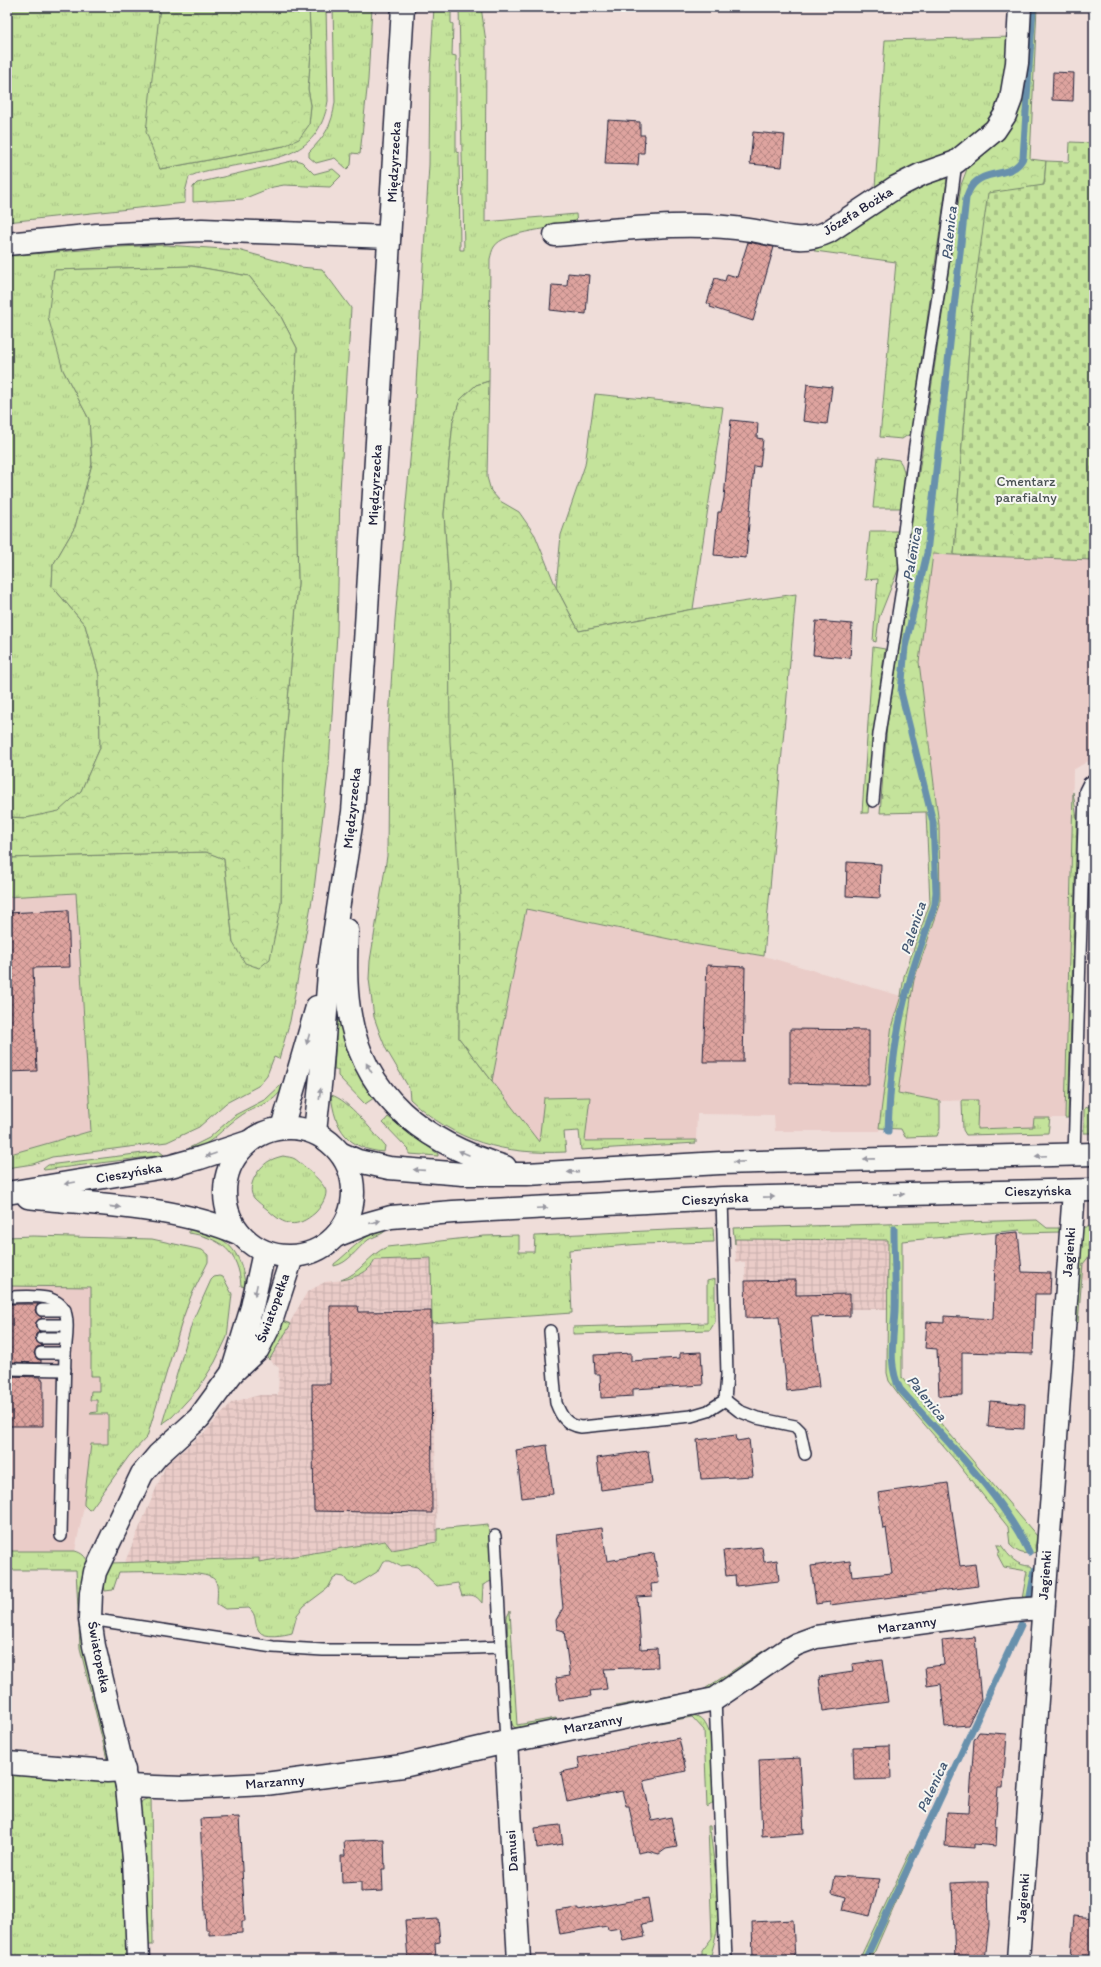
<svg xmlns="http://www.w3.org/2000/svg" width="1101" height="1967" font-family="Itim,sans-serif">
  <defs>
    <pattern id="industrial-grid" width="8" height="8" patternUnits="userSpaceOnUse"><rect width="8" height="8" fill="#eaccc8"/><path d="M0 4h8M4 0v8" fill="none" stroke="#c8afad"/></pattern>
    <pattern id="grass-tufts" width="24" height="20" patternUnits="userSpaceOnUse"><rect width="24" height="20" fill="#c4e39b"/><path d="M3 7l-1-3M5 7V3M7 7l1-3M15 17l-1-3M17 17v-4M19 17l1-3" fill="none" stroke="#a8c286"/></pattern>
    <pattern id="forest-crowns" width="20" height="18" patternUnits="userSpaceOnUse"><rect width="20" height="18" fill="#c4e39b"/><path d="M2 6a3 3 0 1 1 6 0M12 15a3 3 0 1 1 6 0" fill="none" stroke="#a8c286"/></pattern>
    <pattern id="cemetery-stones" width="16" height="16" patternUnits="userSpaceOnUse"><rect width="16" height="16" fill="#c4e39b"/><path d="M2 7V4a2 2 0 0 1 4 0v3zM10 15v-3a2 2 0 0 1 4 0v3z" fill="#a8c286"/></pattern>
    <pattern id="building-cross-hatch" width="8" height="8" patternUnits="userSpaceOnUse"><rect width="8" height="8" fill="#dea49f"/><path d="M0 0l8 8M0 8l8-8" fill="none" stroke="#b48583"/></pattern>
  </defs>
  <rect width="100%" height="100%" fill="#efddd9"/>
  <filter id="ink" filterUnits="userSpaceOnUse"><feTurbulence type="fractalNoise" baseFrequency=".025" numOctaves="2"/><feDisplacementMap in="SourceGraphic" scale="8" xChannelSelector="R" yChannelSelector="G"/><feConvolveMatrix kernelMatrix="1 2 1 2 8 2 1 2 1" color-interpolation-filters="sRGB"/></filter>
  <g filter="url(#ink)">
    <g fill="#eaccc8">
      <path d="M933,554L1094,560V760H1090L1073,770L1065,1118H1034L1033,1127L977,1129V1100L940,1101L897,1093L914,980L940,905L939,825L919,662Z"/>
      <path d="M1094,807V963H1089L1090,920Z"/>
      <path d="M76,893L91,1131L7,1155V897Z"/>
      <path d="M526,909L693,944L764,956L901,996L892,1024L879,1131H775L774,1115L697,1114L696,1140L585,1141L590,1098H545L540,1143L492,1081Z"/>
      <path d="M1094,997V1106H1089L1093,1040Z"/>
      <path d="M1094,1250V1279H1081L1083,1264Z"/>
      <path d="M7,1257L191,1296L147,1437L129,1456L91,1509L89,1510L84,1506L75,1551L81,1553L86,1558L7,1568Z"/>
    </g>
    <g fill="url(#industrial-grid)">
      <path d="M735,1239L888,1240L887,1309H850V1316L746,1318L745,1262H736Z"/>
      <path d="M431,1258L437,1541L391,1550L384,1541L259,1562V1558L124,1564L166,1465L206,1431L232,1402L260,1395H278L279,1368L269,1360L307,1292L325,1282L353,1279L370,1268L375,1260Z"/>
    </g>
    <g fill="url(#grass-tufts)" stroke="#73826b">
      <path d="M7,7H160L155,59L160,169L284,146L309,125L311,105L308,89L311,53L309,7H326L328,101C318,161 270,159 221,168C210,170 198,172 189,177L185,192V203L7,222Z"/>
      <path d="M333,7H372L368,80L360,154L352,153L351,165L347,169L335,158L316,163L309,157V152C325,136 332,126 335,102Z"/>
      <path d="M434,7H451V23L453,24L452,55L456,56V152L459,153L460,250H464L459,7H481L486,42L485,222L576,214L577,225C559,227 503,231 494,247C492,250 491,255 490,259L489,381L476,385L460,400L453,421L444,514L449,586L460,895L459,1038L539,1142L544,1098L590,1097L585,1141L696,1140V1143L581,1150L579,1131L564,1132L566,1152C504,1155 455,1142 410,1099L409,1088L386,1049L380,1034L374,1017L369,979L370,961L387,856L388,735L395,620L414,418L429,165L430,73Z"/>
      <path d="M1013,37L1012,66L992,123L956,154L875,188L885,40Z"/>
      <path d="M296,160L302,162L314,174L333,169L341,176L330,187L284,185L273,187L243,199L193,202V187L197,183Z"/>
      <path d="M166,245L238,250L300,267L322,269L351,308L340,491L337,633L329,765L314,889L290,1021L279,1059L274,1057L267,1075L258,1086L226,1103L199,1127L167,1142L52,1157L33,1164L7,1168V1155L91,1131L76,893L7,897V858L207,852L224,859L233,943L281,904L283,758L298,583L294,405L297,348L280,315L249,276L192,266L54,270L63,370L89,419L92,464L75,527L53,565L52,586L85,625L99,675L100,748L81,791L59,812L26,818L7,817V256L119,247Z"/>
      <path d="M595,394L723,407L693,609L579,631L556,587L561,535L585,465Z"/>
      <path d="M878,457L899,460C907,469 907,498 900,508H873Z"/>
      <path d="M870,531H898L900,556L898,570L879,618L876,642L873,641L878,579L865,580Z"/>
      <path d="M873,647L885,649L875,724L868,813H862Z"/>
      <path d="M1073,792L1077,819L1068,1118H1065Z"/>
      <path d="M901,996L911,998L898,1093L940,1101V1128L937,1136L905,1137L901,1129L879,1128L892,1024Z"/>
      <path d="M337,1020H340L348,1049L374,1098L365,1104L338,1076V1070H334Z"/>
      <path d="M281,1085L284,1086C272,1107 256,1104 239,1117C219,1131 215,1142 189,1152V1148L209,1138L235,1115L266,1099Z"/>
      <path d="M331,1095C348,1099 373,1132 385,1146L384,1152C347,1149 335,1129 331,1095Z"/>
      <path d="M962,1100H978L977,1129L1033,1127L1034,1118H1050L1048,1133L966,1135L963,1130Z"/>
      <path d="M1089,1106H1094V1133H1084V1109Z"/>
      <path d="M388,1117L438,1154V1156L409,1154V1150L383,1123Z"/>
      <path d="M159,1151L164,1155L44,1170L43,1169L48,1165Z"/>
      <path d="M283,1156C287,1157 292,1157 295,1159C302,1164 326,1184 326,1192C326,1199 320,1208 315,1213C296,1229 285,1226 268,1210C263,1206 258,1202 254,1198C245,1186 260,1165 271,1160C275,1158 279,1157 283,1156Z"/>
      <path d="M1037,1220L1047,1228H1060V1232L1021,1233L1020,1230L902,1241V1378L1037,1536L1035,1548L1037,1552C1024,1555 1019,1554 1010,1545L1008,1527L955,1460L900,1396L889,1381L887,1373L888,1240L735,1239V1244L733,1228Z"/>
      <path d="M1081,1227H1094V1250L1083,1264L1078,1323L1075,1320Z"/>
      <path d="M713,1228L714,1242L641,1244L569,1250L572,1313L432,1323L431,1258L375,1260C370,1272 353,1279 341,1280C360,1274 369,1254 387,1247L484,1236L519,1235V1252H534L535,1236Z"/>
      <path d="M189,1229C225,1233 243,1251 245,1287L241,1286C239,1252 221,1238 189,1233Z"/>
      <path d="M387,1229C383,1235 374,1236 368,1240C356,1249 349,1263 334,1266V1264C350,1252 366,1231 387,1229Z"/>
      <path d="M33,1236L152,1239L202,1250L208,1255V1262L191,1296L183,1318L147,1437L129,1456L91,1509L89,1510L84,1505V1502L91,1444H108V1414H90V1413L97,1412V1400H90L91,1391H99V1376H91V1287L7,1286V1237Z"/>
      <path d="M219,1276L223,1277L232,1294L227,1337L215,1362L198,1389L172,1417L162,1424L193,1320L211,1280L214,1277Z"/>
      <path d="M715,1279V1322L710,1330L573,1334V1327L707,1323V1281Z"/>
      <path d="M279,1320L291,1324L269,1360L266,1351Z"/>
      <path d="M488,1524L493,1580L483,1585L482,1603C476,1595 472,1594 462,1596L458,1583L437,1586L417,1567L408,1565L400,1566L390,1561H383L377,1572L356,1585L348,1582L344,1577L338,1576L333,1579L328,1588L304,1606L297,1615L292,1633C285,1635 264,1639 259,1631C253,1622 258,1616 249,1608L225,1609L217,1604C217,1597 219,1586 215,1580C207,1569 135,1572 119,1572L113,1590L105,1591C103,1580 106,1573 111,1563L259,1558V1562L385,1541L392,1550L437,1542V1529Z"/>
      <path d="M997,1545H1001C1010,1557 1016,1566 1031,1566L1033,1569L1028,1597L1024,1601L1022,1599L1027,1571L1004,1567L997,1554L1000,1552Z"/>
      <path d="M7,1551H75C82,1553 85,1556 88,1562L85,1646L108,1755L107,1759L80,1648L76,1570H7Z"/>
      <path d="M510,1611L517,1725L556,1718L557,1725L517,1729L513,1726L511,1721L507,1617Z"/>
      <path d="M766,1649L767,1653L726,1685L617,1714L616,1706L703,1690Z"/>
      <path d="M692,1715C719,1717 713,1779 714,1799L712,1804L707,1807L704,1730L692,1717L649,1725L650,1723Z"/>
      <path d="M7,1768L115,1782L117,1786L129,1959L7,1960Z"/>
      <path d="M151,1797L153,1945H145L139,1807L142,1801Z"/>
      <path d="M708,1826H710C712,1858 721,1891 718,1924C717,1937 712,1948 710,1960H702V1951L712,1938Z"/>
      <path d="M912,1848L915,1859L871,1960H859Z"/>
    </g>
    <g fill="url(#forest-crowns)" stroke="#73826b">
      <path d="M160,7H309L311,53L308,89L311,105L309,125L299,139L284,146L160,169L146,132Z"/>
      <path d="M1027,7H1037L1030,159L1046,161L1044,185L972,306L954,555L933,554L919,662L939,825L940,905L914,980L911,998L901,996L904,976L930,903L926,812L880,813L887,725L908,593L909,541L961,185L967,169L1000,134Z"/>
      <path d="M944,176L947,181L911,433L902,439L880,437L896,262L815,251V244L899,194Z"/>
      <path d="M192,266L249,276L280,315L297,348L294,405L298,583L283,758L281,904L270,959L259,968L245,963L233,943L224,859L206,852L7,858V817L26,818L59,811L81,791L100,748L99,675L85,625L52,586L53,565L75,527L92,464L89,419L63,370L48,317L54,270Z"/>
      <path d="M489,381L487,477L491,491L500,501L519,512L535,535L556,587L579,631L693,609L796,594L764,956L693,944L526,909L492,1081L459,1038L460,895L450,741L449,586L444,514L453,421L460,400L476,385Z"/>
    </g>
    <path fill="url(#cemetery-stones)" stroke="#73826b" d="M1070,142L1094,143V560L954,555L972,306L988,193L1044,185L1046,161L1069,162Z"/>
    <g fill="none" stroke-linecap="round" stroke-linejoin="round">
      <g stroke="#6890ac" stroke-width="7">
        <path d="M888,1131C890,1081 895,1028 910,980C917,954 927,930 935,904L936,892L933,822L901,692L905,647L927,553L966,198C968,194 969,189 972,186C985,168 1013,179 1023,158L1033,7"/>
        <path d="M894,1229C894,1256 896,1283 895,1310C894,1336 887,1365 900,1389C943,1438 1001,1493 1029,1552"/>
        <path d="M1030,1596L1035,1570"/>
        <path d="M865,1960L1021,1625"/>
      </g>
    </g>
    <g fill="url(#building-cross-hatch)" stroke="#22223b">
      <path d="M1053,72L1074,73L1073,101L1052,100Z"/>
      <path d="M608,120L640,122V135H645L644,153H639L638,165L605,164Z"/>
      <path d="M753,132L785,135L782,167L750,164Z"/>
      <path d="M748,242L774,247L753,321L710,307L711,305L707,303L715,278L725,281L727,274L737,277Z"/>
      <path d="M568,273L589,275L586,314L550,310L552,285L567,286Z"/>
      <path d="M807,384L832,387L827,424L803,421Z"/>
      <path d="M731,420L758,423L757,438L763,439L760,467L754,466L746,558L714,555L718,512H721L724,498Z"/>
      <path d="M816,621L852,624L850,658L813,655Z"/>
      <path d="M847,862L881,864L880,898L846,896Z"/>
      <path d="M68,910L70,967L33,968L37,1071L7,1072V913Z"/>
      <path d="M707,965L745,967L743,1062H703Z"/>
      <path d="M790,1029L869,1030V1085L790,1083Z"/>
      <path d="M1018,1232L1022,1272L1051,1273L1050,1294H1035L1033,1354L962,1352V1395L939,1396L937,1349L925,1348L927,1322L944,1323V1316L993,1319L996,1234Z"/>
      <path d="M796,1280V1295L850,1294V1316L811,1317L819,1387L787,1391L779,1317L746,1318L745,1281Z"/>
      <path d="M7,1304H38L35,1310L36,1313L42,1318L36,1322V1328L40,1332L36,1334L35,1338L42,1346L37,1347L34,1353L37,1359L41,1360V1363L7,1362Z"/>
      <path d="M330,1306H358L359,1312L431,1311L432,1513L314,1511L312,1384H330Z"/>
      <path d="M701,1352L703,1385L633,1389V1396L601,1398L600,1374H595L594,1355L631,1353V1361L680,1358V1353Z"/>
      <path d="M7,1376L41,1377V1380H43V1426H7Z"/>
      <path d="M990,1401L1025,1404L1024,1429L988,1427Z"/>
      <path d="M736,1435L737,1441L749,1439L753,1476L701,1479L697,1440Z"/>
      <path d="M547,1445L553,1494L522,1498L516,1450Z"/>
      <path d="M648,1451L652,1483L601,1490L597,1458Z"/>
      <path d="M948,1483L960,1566L975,1564L978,1586L830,1605V1602L816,1604L811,1566L850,1561L852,1577L892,1573L886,1528L883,1529L878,1493Z"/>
      <path d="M602,1528L607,1561L654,1553L659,1583L651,1584L652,1596L637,1597L641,1649L657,1648L658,1667L604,1669L607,1689L590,1691L591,1696L559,1700L556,1678L570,1676L564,1631L557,1629L556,1620L563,1608L556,1534Z"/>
      <path d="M762,1547L764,1562L777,1560L779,1581L736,1586L735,1575L726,1576L723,1551Z"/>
      <path d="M975,1637L981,1700L968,1725L945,1727L941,1684L927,1686L925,1667L944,1665L942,1640Z"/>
      <path d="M882,1660L888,1702L823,1711L819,1677L853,1672L852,1664Z"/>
      <path d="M979,1732L1007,1734L1003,1788H998L995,1827H997L996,1846L974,1844V1848L945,1846L947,1812L969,1813L974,1740Z"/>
      <path d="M679,1738L686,1771L643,1780L652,1821L671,1817L677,1847L666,1849L659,1854L648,1851L638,1853L629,1806H626L622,1791L567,1802L561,1772L580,1768L578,1758Z"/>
      <path d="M890,1746L891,1779L854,1780L853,1747Z"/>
      <path d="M800,1758L804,1833L762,1836L759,1760Z"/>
      <path d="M239,1817L245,1921H242V1933L209,1935V1930H206L200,1819Z"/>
      <path d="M560,1825L563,1844L537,1848L535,1828Z"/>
      <path d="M384,1839L385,1869H382L383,1891L361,1892V1882L342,1883L341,1856H345L344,1841Z"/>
      <path d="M835,1876L880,1879L870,1916L843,1910L846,1897L832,1893Z"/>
      <path d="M971,1882H988L989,1925L985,1960H955L952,1883Z"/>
      <path d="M648,1898L652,1922L642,1924L645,1937L623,1941L620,1928L608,1930L607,1926L560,1934L556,1911L578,1908V1910Z"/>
      <path d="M1074,1916L1094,1918V1957H1090V1959L1071,1958Z"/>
      <path d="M438,1919L440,1942L435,1943L436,1960H408L405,1921Z"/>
      <path d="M793,1920L795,1960H753L752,1922Z"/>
    </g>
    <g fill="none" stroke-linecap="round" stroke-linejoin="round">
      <defs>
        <g id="lane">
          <path d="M873,801L879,734L905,570L903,539L915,445L942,270L956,162"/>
          <path d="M1074,1155L1085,791L1089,783L1094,780"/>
          <path d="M7,1297C25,1297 60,1291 66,1315C69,1326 66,1341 65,1353"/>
          <path d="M42,1310H65"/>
          <path d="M42,1325H66"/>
          <path d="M550,1331L556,1403C561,1416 566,1425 581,1427L691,1416L708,1411L725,1400L727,1375L722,1198"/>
          <path d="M42,1338H66"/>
          <path d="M41,1353H65L61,1536"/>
          <path d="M7,1369L65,1370"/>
          <path d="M725,1400L739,1411L757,1418L795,1426L800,1431L805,1454"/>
          <path d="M495,1536L506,1742"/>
          <path d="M90,1619L273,1647L323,1650H419L501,1647"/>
          <path d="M715,1699L726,1960"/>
        </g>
        <g id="street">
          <path d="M555,235C619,230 687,220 750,230C777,234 801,245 828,232L896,187L922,174L956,162L995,130L1005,115L1011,99L1017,63L1020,7"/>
          <path d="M7,244L97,235L202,230L389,237"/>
          <path d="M232,1373L252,1307L264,1252"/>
          <path d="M506,1742L519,1960"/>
          <path d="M7,1763L107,1771L124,1770"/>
          <path d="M127,1786L183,1788L265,1784L403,1766L506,1742L715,1699L788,1649L797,1644L816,1637L1013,1610L1043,1608"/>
          <path d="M138,1960L134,1859L127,1786L94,1646L90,1619L91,1593L95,1572L142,1474L158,1455L199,1418L232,1373L258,1349L270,1325L292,1257"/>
          <path d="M1018,1960L1074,1191"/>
        </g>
        <g id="secondary">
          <path d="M347,930C346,956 345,983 349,1009C362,1097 425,1143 505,1167"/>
          <circle cx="289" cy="1192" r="64"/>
          <path d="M282,1128L317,1007"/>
          <path d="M315,1132L321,1076L330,961L353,812L364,659L403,7"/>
          <path d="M342,1154L358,1161L389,1168L463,1174H527L720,1163L1094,1154"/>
          <path d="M7,1193L171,1166L200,1158L248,1142"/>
          <path d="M28,1197C97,1205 176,1206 240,1234"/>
          <path d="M338,1235L366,1224L391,1217L453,1212L722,1198L1094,1190"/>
        </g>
      </defs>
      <use href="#lane" stroke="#22223b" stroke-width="14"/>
      <use href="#street" stroke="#22223b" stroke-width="25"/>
      <use href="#secondary" stroke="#22223b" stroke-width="25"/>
      <use href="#lane" stroke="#f6f6f2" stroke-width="11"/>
      <use href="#street" stroke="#f6f6f2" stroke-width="22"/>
      <use href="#secondary" stroke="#f6f6f2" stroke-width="22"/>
    </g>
    <defs><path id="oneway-solid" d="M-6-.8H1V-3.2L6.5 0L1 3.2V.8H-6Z"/></defs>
    <g fill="#9797a0">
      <use href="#oneway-solid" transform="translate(308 1039) rotate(106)"/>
      <use href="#oneway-solid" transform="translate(369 1068) rotate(-120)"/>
      <use href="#oneway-solid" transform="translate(320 1094) rotate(-83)"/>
      <use href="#oneway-solid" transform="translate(464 1153) rotate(-157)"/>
      <use href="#oneway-solid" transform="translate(211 1155) rotate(161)"/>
      <use href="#oneway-solid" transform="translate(1041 1156) rotate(178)"/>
      <use href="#oneway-solid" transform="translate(869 1159) rotate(179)"/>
      <use href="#oneway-solid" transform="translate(739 1162) rotate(179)"/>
      <use href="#oneway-solid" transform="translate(419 1170) rotate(-176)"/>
      <use href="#oneway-solid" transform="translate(573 1172) rotate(176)"/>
      <use href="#oneway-solid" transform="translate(70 1183) rotate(170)"/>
      <use href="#oneway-solid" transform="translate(899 1194) rotate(-1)"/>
      <use href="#oneway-solid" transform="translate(769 1197) rotate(-1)"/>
      <use href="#oneway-solid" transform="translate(115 1207) rotate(6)"/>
      <use href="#oneway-solid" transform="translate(542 1208) rotate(-2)"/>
      <use href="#oneway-solid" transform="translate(375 1222) rotate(-15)"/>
      <use href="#oneway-solid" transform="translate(256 1290) rotate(102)"/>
    </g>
  </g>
  <g text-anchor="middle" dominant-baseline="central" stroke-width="4" stroke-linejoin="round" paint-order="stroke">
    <g font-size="14" fill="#22223b" stroke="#f6f6f2">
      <text transform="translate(394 162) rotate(-87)">Międzyrzecka</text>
      <text transform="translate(858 211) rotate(-32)">Józefa Bożka</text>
      <text transform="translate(375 485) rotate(-87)">Międzyrzecka</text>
      <text transform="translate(352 808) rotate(-84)">Międzyrzecka</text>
      <text transform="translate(129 1173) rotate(-10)">Cieszyńska</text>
      <text transform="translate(1038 1191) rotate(-1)">Cieszyńska</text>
      <text transform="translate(715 1199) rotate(-3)">Cieszyńska</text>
      <text transform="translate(1069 1252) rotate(-86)">Jagienki</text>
      <text transform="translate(273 1308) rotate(-70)">Światopełka</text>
      <text transform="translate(1045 1575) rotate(-86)">Jagienki</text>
      <text transform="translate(907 1625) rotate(-8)">Marzanny</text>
      <text transform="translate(99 1657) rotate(79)">Światopełka</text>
      <text transform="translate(593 1724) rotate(-11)">Marzanny</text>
      <text transform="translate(275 1782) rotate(-5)">Marzanny</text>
      <text transform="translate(512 1851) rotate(-94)">Danusi</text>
      <text transform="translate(1023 1898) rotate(-86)">Jagienki</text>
    </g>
    <g font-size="14" fill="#4a5253" stroke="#f6f6f2">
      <text x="1026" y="481">Cmentarz<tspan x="1026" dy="16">parafialny</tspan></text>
    </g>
    <g font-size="15" font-style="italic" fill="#455974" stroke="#f6f6f2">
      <text transform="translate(949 233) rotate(-84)">Palenica</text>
      <text transform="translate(912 554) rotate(-80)">Palenica</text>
      <text transform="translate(913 928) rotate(-72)">Palenica</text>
      <text transform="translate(927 1398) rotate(51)">Palenica</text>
      <text transform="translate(932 1787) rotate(-65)">Palenica</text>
    </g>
  </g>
  <rect width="1101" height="1967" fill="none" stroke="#f6f6f2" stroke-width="24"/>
  <rect x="12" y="12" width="1077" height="1943" fill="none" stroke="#22223b" stroke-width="1.5" filter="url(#ink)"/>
</svg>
